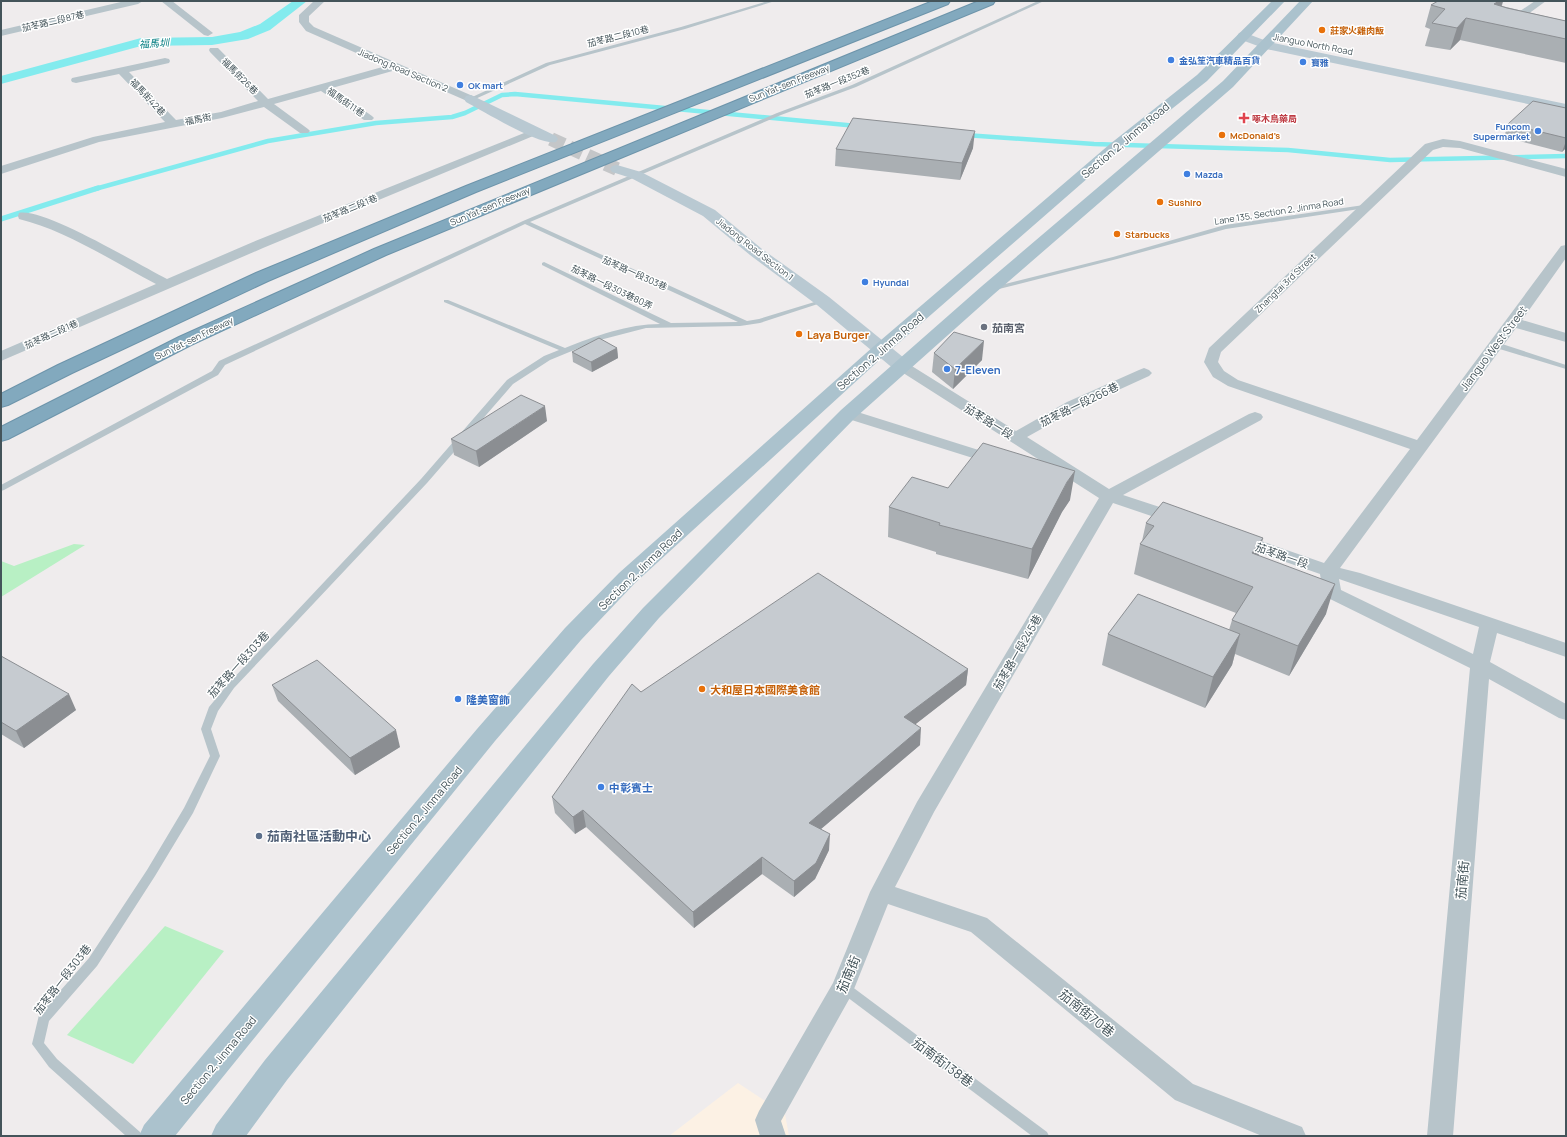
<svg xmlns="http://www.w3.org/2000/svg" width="1567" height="1137" font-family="Manrope,'Noto Sans TC',sans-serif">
  <rect width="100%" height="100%" fill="#efeced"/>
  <path fill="#fcf1e4" d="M738,1083L785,1114L789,1136H669Z"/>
  <g fill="#b8f0c4">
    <path d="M74,544L85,545L1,597V561L14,566Z"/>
    <path d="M165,926L224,951L133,1064L67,1035Z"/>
  </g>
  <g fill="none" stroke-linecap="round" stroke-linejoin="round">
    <g stroke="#83ebee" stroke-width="4.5">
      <path d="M965,135L1094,144L1288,150L1390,160L1566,156"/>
      <path d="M95,189L268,141L376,123L452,117L465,113L502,95L515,94L857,126"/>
    </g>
    <path stroke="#83ebee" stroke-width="5.5" d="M1,219L98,188"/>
    <path fill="#83ebee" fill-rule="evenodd" d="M293,1H307L270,30L248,39L212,45L141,46L1,84V76L141,38L212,37L240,32L260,24Z"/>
    <path stroke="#c4c6c8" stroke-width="14" stroke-dasharray="14 6" stroke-linecap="butt" d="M551,139L617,169"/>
    <defs>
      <g id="highway">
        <path d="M933,1H950L948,4L476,192L268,281L72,373L8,405L1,407V394L58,365L256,273L466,186Z"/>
        <path d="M979,1H995L993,4L386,255L191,345L8,439L1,441V427L179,337L374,249Z"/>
      </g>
    </defs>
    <use href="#highway" stroke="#6d94aa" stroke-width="2"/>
    <g fill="#b7c4ca" fill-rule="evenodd">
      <path d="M768,1H775L685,29L550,65L473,100L468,99L546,63L681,27Z"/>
      <path d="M1038,1H1044L856,87L781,115L530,222L747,321L759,319L821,300H825L827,301L760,323L740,326L646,328L596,341L550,360L513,384L427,483L234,688L218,711L211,729L220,756L193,813L155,876L97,966L49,1021L44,1043L57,1059L140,1132L142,1136H126L49,1067L32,1044L39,1015L89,958L147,870L184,808L210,756L201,729L209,707L228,684L421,479L507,380L544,356L559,350L444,302V300H448L565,348C595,336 628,324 660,324L542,265V263L544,262L671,323L738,322L525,224L225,365L218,375L4,490L1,491V485L212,371L219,361L523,221L777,113L852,85Z"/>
      <path d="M1364,205L1367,207L1366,208L1226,229L1117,259L991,291L988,289L989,288L1113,257L1225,225Z"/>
      <path d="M1493,343H1499L1566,365V369L1493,347Z"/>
      <path d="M843,982L847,983L1047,1132L1049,1136H1032L839,991L837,987L839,983Z"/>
    </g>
    <g fill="#b7c4ca" fill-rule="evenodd">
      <path d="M125,1H143L138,4L1,36V30Z"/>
      <path d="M161,1H172L213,33L208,36L204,35Z"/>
      <path d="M314,1H325L309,16V22L314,27L475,97L477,99L471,102L467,101L396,70L332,88L372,116L374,118L372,120H364L321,91L274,104L308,129L310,131L308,133H300L264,107L222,118L99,142L1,174V166L93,137L165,122L119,74L76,83L72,82L71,80L72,78L165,58L169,59L170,61L169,63L129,72L176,120L221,112L258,101L210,52L209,50L210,48H218L268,99L386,66L306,31L299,22V15Z"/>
      <path d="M1535,1H1546L1509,28H1501L1500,26L1501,24Z"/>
      <path d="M534,129L538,130L540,132L538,134L263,248L1,361V351L156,284C114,262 65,230 19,219L18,216L19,213C43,207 141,266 167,279L253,242Z"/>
      <path d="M1443,139L1460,141L1566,169V177L1460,148L1443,147L1433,150L1221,352L1218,362L1224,371L1238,380L1417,440L1561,246L1566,245V258L1522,320L1566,333V342L1516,328L1340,568L1360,573L1566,643V657L1497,633L1490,662L1566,704V720L1559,718L1489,679L1453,1136H1427L1470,668L1326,597L1323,593L1320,574L1232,543L1229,539L1232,535L1238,533L1324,563L1410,449L1228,386L1213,377L1204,362L1209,348L1425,144ZM1339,579L1479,627L1473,654L1341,590Z"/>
      <path d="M902,361L907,363L1016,431L1067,402L1139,370L1144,368L1149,370L1152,373L1149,376L1079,408L1027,437L1109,489L1249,414L1255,412L1261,414L1263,417L1261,420L1123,495L1184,515L1187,519L1184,523L1178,524L1172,523L1113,503L934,812L895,887L987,918L1193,1084L1302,1127L1306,1136H1262L1175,1100L971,932L888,904L852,994L781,1121L786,1136H760L755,1120L759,1111L833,983L870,892L917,802L1099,498L897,369L894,366L897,363Z"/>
      <path d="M848,409L1004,458L1006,461L1004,464L998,466L992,464L842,417L840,414L842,411Z"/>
    </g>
    <g fill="#b9c9d2" fill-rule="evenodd">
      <path d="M1243,32L1269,42L1566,104V112L1266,49L1239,39L1237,36L1239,33Z"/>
      <path d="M471,95L556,136L558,139L556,142C540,146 483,111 466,102L464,99L466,96Z"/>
      <path d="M617,165L641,172L715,210L762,249L829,297L909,362L911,366L909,370L902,372L895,370L817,305L750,255L703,216L631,178L612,172L610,169L612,166Z"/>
    </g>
    <g fill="#abc2cd" fill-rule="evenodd">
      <path d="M1272,1H1285L1207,81L1120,150L886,354L635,583L581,640L495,741L175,1136H139L144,1125L477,729L565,628L619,573L874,346L1110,144L1197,75Z"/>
      <path d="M1300,1H1313L1233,87L994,294L855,418L659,618L609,676L287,1080L246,1136H211L216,1125L265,1060L593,664L643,608L841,410L982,286L1223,81Z"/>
    </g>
    <use href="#highway" fill="#82a9be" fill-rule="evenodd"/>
  </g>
  <g fill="#aaafb3">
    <path d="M1438,1H1503L1502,6L1566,21V63L1460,40L1450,50L1425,46L1430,29L1425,27L1431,5Z"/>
    <path d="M1566,108V148L1562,152L1504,137L1508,124Z"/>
    <path d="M973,148L960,180L835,166L836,149Z"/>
    <path d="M617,348L618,358L592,372L573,362L572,352Z"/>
    <path d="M934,353L982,360L953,389L932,372Z"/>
    <path d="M547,421L479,467L454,455L451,439Z"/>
    <path d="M948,488L1070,500L1062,512L1028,579L936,554V552L888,537L889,507Z"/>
    <path d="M1146,523L1263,538L1258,556L1326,614L1289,676L1235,654L1232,665L1205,708L1102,665L1108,634L1229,630L1232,620L1236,613L1134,574L1140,544L1142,541Z"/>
    <path d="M1,656L76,710L24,748L1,734Z"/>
    <path d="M968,669L966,685L915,724L920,745L821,829L829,850L815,879L794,897L762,874L694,928L586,827L575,834L555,813L552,797L641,692Z"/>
    <path d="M272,685L400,747L355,775L278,701Z"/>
  </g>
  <g fill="#8b8e92">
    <path d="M1499,1H1503L1497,19L1494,4Z"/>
    <path d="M1466,18L1460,40L1450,50L1457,28Z"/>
    <path d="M975,131L973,148L960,180L962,163Z"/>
    <path d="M1566,141V148L1562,152Z"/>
    <path d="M984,341L982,360L953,389L955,369Z"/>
    <path d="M617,348L618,358L592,372L591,362Z"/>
    <path d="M545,406L547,421L479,467L476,451Z"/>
    <path d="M1075,471L1070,500L1062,512L1028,579L1032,549L1067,482Z"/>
    <path d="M1263,538L1255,568L1252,553Z"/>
    <path d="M1335,584L1326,614L1289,676L1298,646Z"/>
    <path d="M1240,634L1232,665L1205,708L1213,677Z"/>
    <path d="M968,669L966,685L903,734L904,717Z"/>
    <path d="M69,694L76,710L24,748L16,731Z"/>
    <path d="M921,728L920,745L808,840L809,823Z"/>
    <path d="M396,730L400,747L355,775L350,758Z"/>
    <path d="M583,810L586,827L575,834L573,817Z"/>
    <path d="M830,834L829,850L815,879L794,897V881Z"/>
    <path d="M762,857V874L694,928L693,912Z"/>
  </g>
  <g fill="#c6cbd0" stroke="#8b8e92">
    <path d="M1438,1H1499L1494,4L1507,8L1566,21V39L1466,18L1457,28L1432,23L1445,9L1431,5Z"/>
    <path d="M1533,101L1566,108V138L1508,124Z"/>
    <path d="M853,118L975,131L962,163L836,149Z"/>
    <path d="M954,332L984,341L955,369L934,353Z"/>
    <path d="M599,338L617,348L591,362L572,352Z"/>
    <path d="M521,395L545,406L476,451L451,439Z"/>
    <path d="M983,443L1075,471L1067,482L1032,549L939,525L940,523L889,507L912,477L948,488Z"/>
    <path d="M1163,502L1263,538L1252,553L1335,584L1298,646L1232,620L1253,587L1140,544L1154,526L1146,523Z"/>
    <path d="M818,573L968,669L904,717L921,728L809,823L830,834L816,863L794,881L762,857L693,912L583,810L573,817L552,797L632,684L641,692Z"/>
    <path d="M1138,594L1240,634L1213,677L1108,634Z"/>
    <path d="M1,656L69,694L16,731L1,722Z"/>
    <path d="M317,660L396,730L350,758L272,685Z"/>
  </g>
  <g fill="#e8710a" stroke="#fff" stroke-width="1.5">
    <circle cx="1322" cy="30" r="4"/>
    <circle cx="1222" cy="135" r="4"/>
    <circle cx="1160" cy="202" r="4"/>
    <circle cx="1117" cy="234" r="4"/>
    <circle cx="799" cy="334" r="4"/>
    <circle cx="702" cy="689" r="4"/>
  </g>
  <g fill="#3f7fe0" stroke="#fff" stroke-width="1.5">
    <circle cx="1171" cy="60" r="4"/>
    <circle cx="1303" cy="62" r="4"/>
    <circle cx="460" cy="85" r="4"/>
    <circle cx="1538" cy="131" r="4"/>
    <circle cx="1187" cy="174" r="4"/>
    <circle cx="865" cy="282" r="4"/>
    <circle cx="947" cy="369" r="4"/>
    <circle cx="458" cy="699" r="4"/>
    <circle cx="601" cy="787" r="4"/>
  </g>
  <path fill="#e0444e" stroke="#fff" stroke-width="1.5" d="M1242 112h4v4h4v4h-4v4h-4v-4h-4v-4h4z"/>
  <circle fill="#6b7280" stroke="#fff" stroke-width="1.5" cx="984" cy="327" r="4"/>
  <circle fill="#5c6f8a" stroke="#fff" stroke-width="1.5" cx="259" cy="836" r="4"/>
  <g text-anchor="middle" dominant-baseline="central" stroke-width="3" stroke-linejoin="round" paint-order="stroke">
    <g font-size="9" fill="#44545a" stroke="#fff">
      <text transform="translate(53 21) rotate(-13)">茄苳路二段87巷</text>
      <text transform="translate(618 36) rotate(-14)">茄苳路二段10巷</text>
      <text transform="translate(1313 44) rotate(11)">Jianguo North Road</text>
      <text transform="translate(403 70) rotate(23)">Jiadong Road Section 2</text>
      <text transform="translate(240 76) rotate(45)">福馬街26巷</text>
      <text transform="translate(837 82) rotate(-22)">茄苳路一段352巷</text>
      <text transform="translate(789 83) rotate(-22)">Sun Yat-sen Freeway</text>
      <text transform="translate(148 97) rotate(47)">福馬街42巷</text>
      <text transform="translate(346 102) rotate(35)">福馬街11巷</text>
      <text transform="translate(198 119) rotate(-11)">福馬街</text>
      <text transform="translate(490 206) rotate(-23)">Sun Yat-sen Freeway</text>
      <text transform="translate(350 208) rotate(-22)">茄苳路二段1巷</text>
      <text transform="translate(1279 211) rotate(-9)">Lane 135, Section 2, Jinma Road</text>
      <text transform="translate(755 249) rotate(38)">Jiadong Road Section 1</text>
      <text transform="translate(635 273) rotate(24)">茄苳路一段303巷</text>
      <text transform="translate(1285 283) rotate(-44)">Zhangtai 3rd Street</text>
      <text transform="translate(612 287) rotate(26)">茄苳路一段303巷80弄</text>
      <text transform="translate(51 334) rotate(-24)">茄苳路二段1巷</text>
      <text transform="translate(194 338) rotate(-26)">Sun Yat-sen Freeway</text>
    </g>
    <g font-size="9" font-weight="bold" fill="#c56008" stroke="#fff" text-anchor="start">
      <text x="1330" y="30">莊家火雞肉飯</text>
      <text x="1230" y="135">McDonald's</text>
      <text x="1168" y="202">Sushiro</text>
      <text x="1125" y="234">Starbucks</text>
    </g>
    <g font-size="9" font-weight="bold" fill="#366cbe" stroke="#fff" text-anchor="start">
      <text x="1179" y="60">金弘笙汽車精品百貨</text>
      <text x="1311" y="62">寶雅</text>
      <text x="468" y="85">OK mart</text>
      <text x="1530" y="126" text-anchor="end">Funcom<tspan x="1530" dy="10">Supermarket</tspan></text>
      <text x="1195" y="174">Mazda</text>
      <text x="873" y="282">Hyundai</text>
    </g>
    <g font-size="9" font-weight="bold" fill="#be3a42" stroke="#fff" text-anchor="start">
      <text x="1252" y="118">啄木鳥藥局</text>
    </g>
    <g font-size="10" font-style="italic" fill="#0a8084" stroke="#fff">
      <text transform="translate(154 43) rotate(-4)">福馬圳</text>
    </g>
    <g font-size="11" fill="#44545a" stroke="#fff">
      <text transform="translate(1125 140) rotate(-40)">Section 2, Jinma Road</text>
      <text transform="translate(1493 348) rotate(-53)">Jianguo West Street</text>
      <text transform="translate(880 351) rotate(-41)">Section 2, Jinma Road</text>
      <text transform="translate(1079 404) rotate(-26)">茄苳路一段266巷</text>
      <text transform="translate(989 421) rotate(32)">茄苳路一段</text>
      <text transform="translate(1282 555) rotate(19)">茄苳路一段</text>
      <text transform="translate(640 569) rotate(-44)">Section 2, Jinma Road</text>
      <text transform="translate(1017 652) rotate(-60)">茄苳路一段245巷</text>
      <text transform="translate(238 664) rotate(-48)">茄苳路一段303巷</text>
      <text transform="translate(424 810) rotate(-50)">Section 2, Jinma Road</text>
      <text transform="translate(62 979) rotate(-52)">茄苳路一段303巷</text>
      <text transform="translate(218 1060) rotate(-50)">Section 2, Jinma Road</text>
    </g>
    <g font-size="11" font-weight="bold" fill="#5b616d" stroke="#fff" text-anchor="start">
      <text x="992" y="327">茄南宮</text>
    </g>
    <g font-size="11" font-weight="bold" fill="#c56008" stroke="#fff" text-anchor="start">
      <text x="807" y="334">Laya Burger</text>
      <text x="710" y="689">大和屋日本國際美食館</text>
    </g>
    <g font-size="11" font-weight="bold" fill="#366cbe" stroke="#fff" text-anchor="start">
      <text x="955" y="369">7-Eleven</text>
      <text x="466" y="699">隆美窗飾</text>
      <text x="609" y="787">中彰賓士</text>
    </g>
    <g font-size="13" font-weight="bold" fill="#4e5e75" stroke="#fff" text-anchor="start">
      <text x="267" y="836">茄南社區活動中心</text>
    </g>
    <g font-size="13" fill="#44545a" stroke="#fff">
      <text transform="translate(1462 880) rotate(-85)">茄南街</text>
      <text transform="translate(848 974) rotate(-67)">茄南街</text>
      <text transform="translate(1087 1013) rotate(39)">茄南街70巷</text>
      <text transform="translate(943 1062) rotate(37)">茄南街138巷</text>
    </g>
  </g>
  <rect width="1567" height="1137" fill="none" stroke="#44545a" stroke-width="4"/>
</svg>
